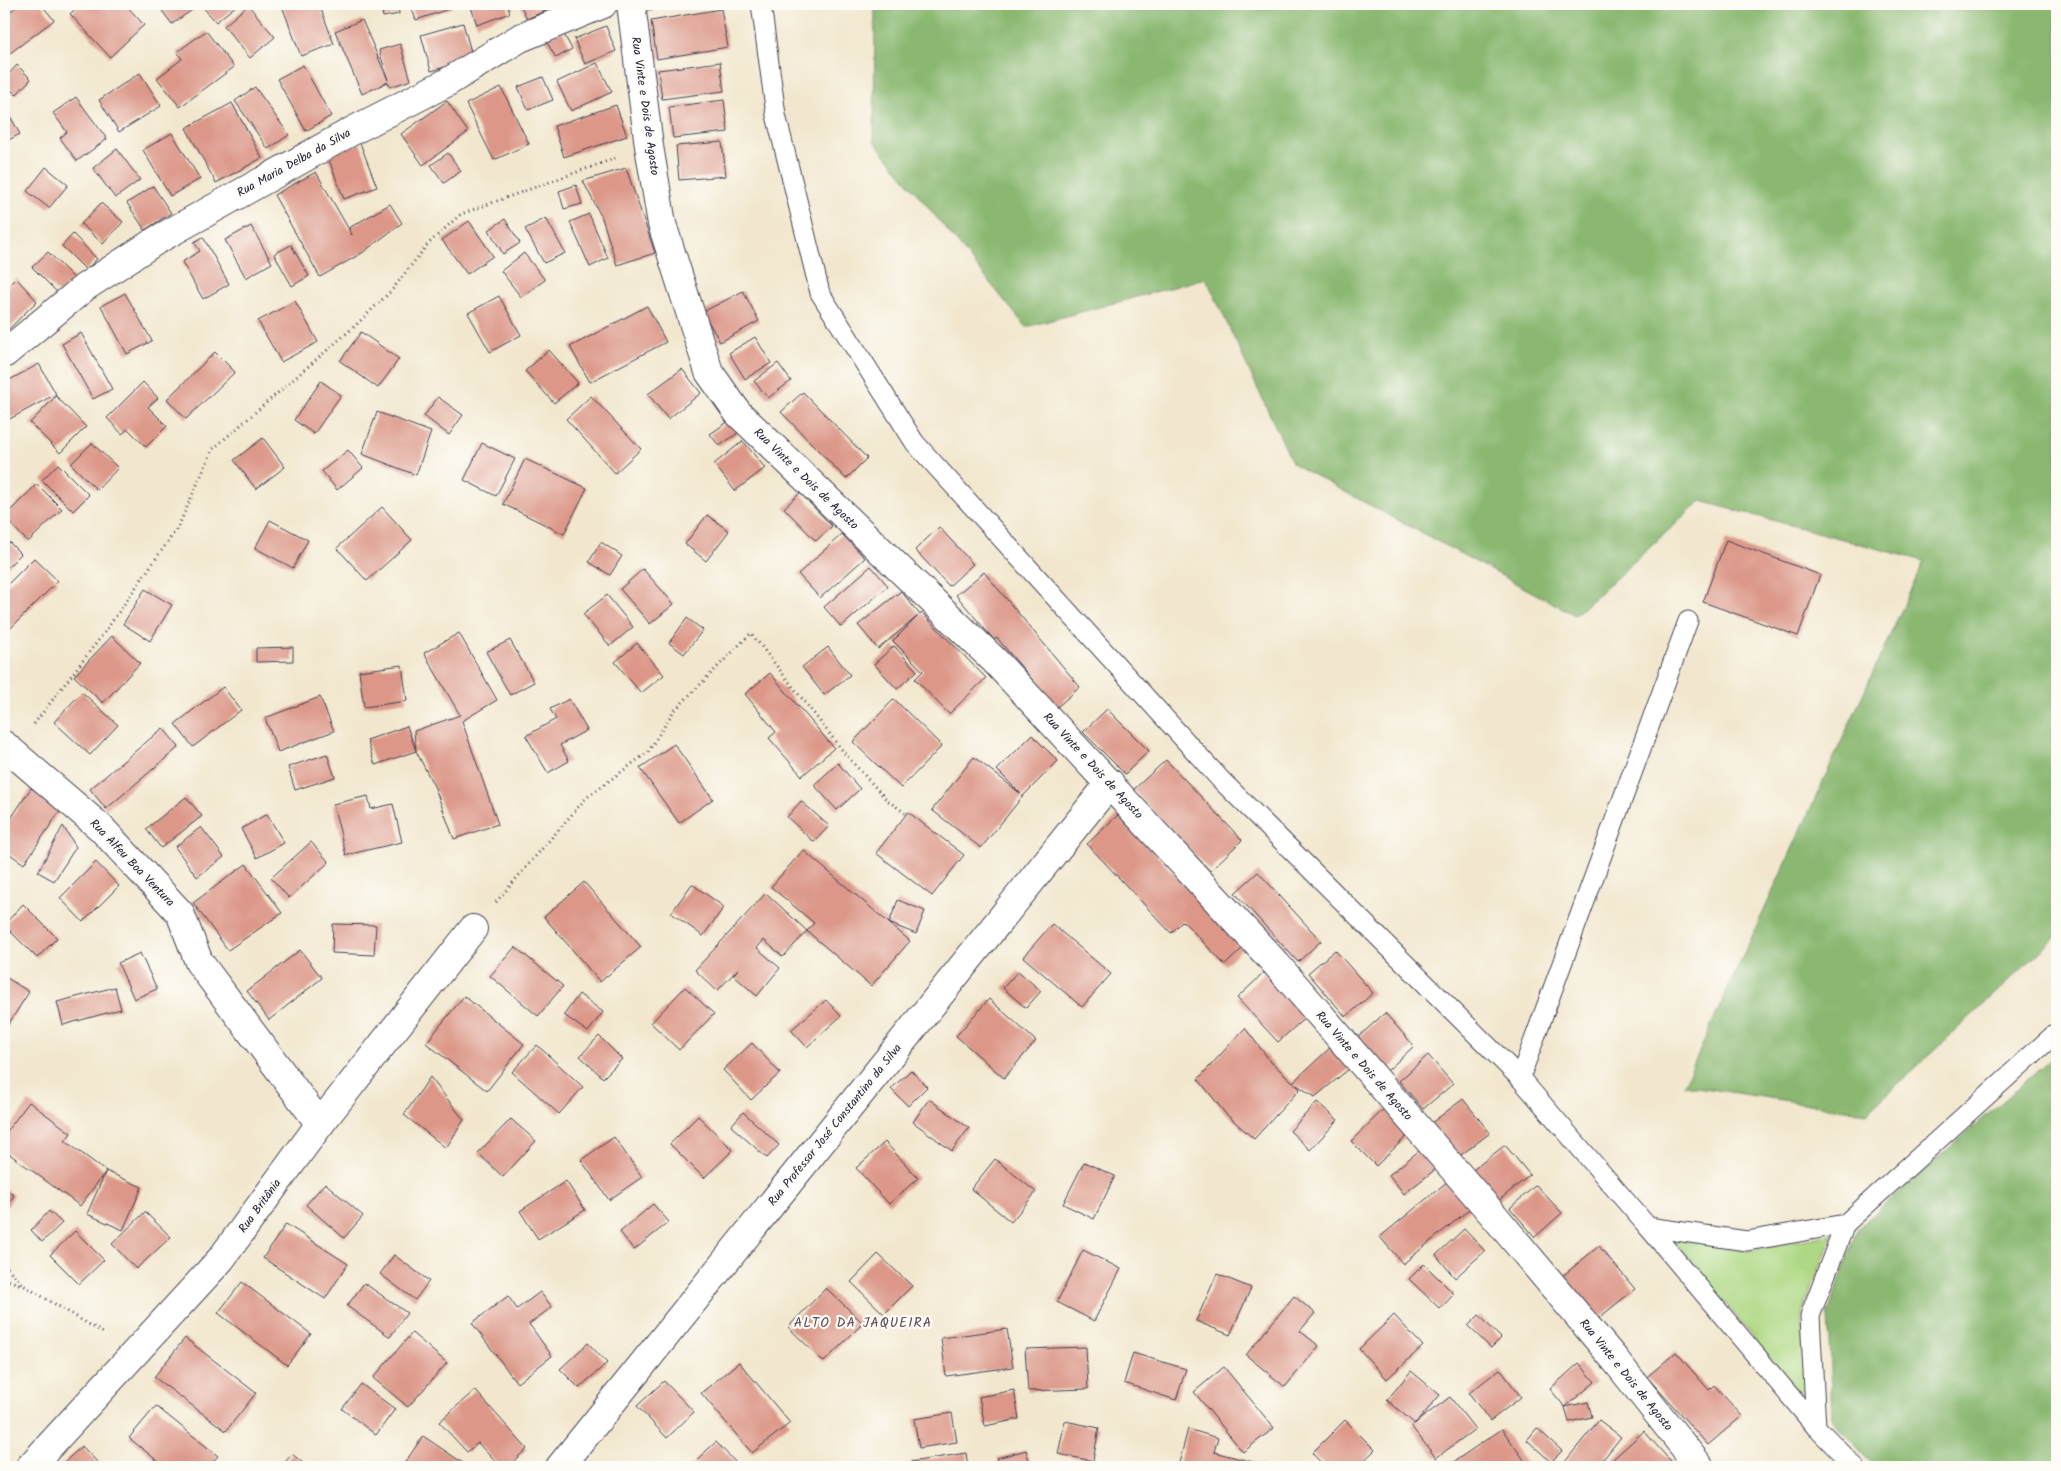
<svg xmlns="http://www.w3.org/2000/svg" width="2061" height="1471" font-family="Kalam,sans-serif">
  <rect width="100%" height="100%" fill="#fdfcf7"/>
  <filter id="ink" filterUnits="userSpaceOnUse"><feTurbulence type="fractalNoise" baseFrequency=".02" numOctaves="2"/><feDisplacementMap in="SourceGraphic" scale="10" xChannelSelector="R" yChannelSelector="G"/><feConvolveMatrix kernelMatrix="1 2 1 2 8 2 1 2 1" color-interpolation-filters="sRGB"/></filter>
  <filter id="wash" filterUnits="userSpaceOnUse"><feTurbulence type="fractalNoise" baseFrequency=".0096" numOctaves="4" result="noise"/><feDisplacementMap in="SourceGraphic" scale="20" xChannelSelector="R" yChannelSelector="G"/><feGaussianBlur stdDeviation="1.12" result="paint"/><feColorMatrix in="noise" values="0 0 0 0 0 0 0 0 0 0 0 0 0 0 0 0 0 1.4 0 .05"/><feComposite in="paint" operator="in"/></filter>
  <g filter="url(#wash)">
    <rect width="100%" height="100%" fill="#f2e7ce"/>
    <path fill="#aed883" stroke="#687d5f" d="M1833,1234L1801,1316L1808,1404L1672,1238L1748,1251Z"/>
    <g fill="#8ab871" stroke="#566d56">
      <path d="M875,4H2057V936L1867,1113L1684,1085L1924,561L1701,501L1575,615L1293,464L1206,278L1026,327L874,141Z"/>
      <path d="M2057,1054V1467H1876L1832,1421L1828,1314L1858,1228Z"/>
    </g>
    <g id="blocks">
      <g fill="#dc9788">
        <path d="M20,4H41L54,20L5,57L4,55V16Z"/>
        <path d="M80,4H125L144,25L110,57L70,14Z"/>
        <path d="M157,4H191L195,8L172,24Z"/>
        <path d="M200,4H238L216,22Z"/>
        <path d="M287,4H319L334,44L301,56L282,6Z"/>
        <path d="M381,4H398L399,14L383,17Z"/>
        <path d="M410,4H450L452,8L416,20Z"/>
        <path d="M470,4H507L510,13L477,25Z"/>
        <path d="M520,4H560L527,19Z"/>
        <path d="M646,4H684L685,5L647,10Z"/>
        <path d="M248,5L275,37L250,58L224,26Z"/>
        <path d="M721,9L728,47L657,59L651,21Z"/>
        <path d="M362,20L388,80L379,50L400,44L411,80L390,87L388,82L362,94L335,31Z"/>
        <path d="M463,23L473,59L431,71L421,35Z"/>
        <path d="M606,26L616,51L585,64L574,39Z"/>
        <path d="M206,31L234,67L180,107L157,78L182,59L177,52Z"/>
        <path d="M562,31L572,49L556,58L545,39Z"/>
        <path d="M720,62L724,91L662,99L658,70Z"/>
        <path d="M597,63L612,92L571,111L557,82Z"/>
        <path d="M17,65L31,79L16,95L4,83V79Z"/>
        <path d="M303,65L331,116L306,131L277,79Z"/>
        <path d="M140,73L161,106L119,132L99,100Z"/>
        <path d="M543,77L553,100L528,110L518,87Z"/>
        <path d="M255,87L289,135L268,149L235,101Z"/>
        <path d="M501,87L529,144L494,160L466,104Z"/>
        <path d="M76,97L107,139L77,161L60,138L67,132L53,113Z"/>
        <path d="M724,100L728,132L673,138L669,107Z"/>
        <path d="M447,101L468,132L423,165L401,134Z"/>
        <path d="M232,103L262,158L216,183L186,128Z"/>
        <path d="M4,105L20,134L5,142L4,140Z"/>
        <path d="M616,105L627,136L564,157L554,126Z"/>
        <path d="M172,133L200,179L170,196L143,150Z"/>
        <path d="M722,142L726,176L679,180L676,146Z"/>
        <path d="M360,143L377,187L344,199L327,155Z"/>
        <path d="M117,149L140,180L115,198L93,168Z"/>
        <path d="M448,153L461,171L444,183L431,165Z"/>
        <path d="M46,167L68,185L49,208L27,191Z"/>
        <path d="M626,168L655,253L617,265L602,218L583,181Z"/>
        <path d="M316,172L352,235L349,228L390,204L402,223L362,253L320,277L274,195Z"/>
        <path d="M576,185L582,204L564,209L559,191Z"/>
        <path d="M153,186L171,213L145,230L127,203Z"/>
        <path d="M101,203L123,222L103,244L81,224Z"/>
        <path d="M589,214L608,258L590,267L570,222Z"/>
        <path d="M546,218L565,253L544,263L525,229Z"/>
        <path d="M505,219L520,243L503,254L489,230Z"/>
        <path d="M469,221L493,256L467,274L442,240Z"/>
        <path d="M251,226L272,263L246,278L225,240Z"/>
        <path d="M73,234L97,259L86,270L62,246Z"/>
        <path d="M203,237L229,284L203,299L182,262L200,251L194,242Z"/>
        <path d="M291,245L309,276L292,286L274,254Z"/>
        <path d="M48,252L74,278L59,294L32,267Z"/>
        <path d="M524,253L545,280L521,297L501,271Z"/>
        <path d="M16,278L37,301L4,334V290Z"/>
        <path d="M743,291L759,321L720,342L703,312Z"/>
        <path d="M125,293L152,341L127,354L101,306Z"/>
        <path d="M499,296L521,335L490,352L468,313Z"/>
        <path d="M295,301L318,342L281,362L258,321Z"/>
        <path d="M647,306L666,342L590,382L570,347Z"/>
        <path d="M361,332L399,359L378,388L340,361Z"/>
        <path d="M81,333L112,389L93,399L62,344Z"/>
        <path d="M755,337L771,363L745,379L729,353Z"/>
        <path d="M549,350L578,383L554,403L525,371Z"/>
        <path d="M215,352L235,372L186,419L167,399Z"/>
        <path d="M778,363L791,381L768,398L754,381Z"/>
        <path d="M39,364L56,394L6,421L4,417V383Z"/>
        <path d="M682,369L701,393L668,419L648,394Z"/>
        <path d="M321,381L341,395L314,434L294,420Z"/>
        <path d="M143,382L158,398L148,407L167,426L146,447L128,429L122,434L107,418Z"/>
        <path d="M803,392L867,458L846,479L781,412Z"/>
        <path d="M56,396L86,427L60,453L30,423Z"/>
        <path d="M591,396L641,449L615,473L566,419Z"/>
        <path d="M438,397L463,415L449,435L424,416Z"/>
        <path d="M377,412L431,432L416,475L362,454Z"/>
        <path d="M729,421L738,433L719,446L710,434Z"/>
        <path d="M263,438L285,467L256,489L234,460Z"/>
        <path d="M743,441L765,468L735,491L714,464Z"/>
        <path d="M92,443L118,468L97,490L71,464Z"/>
        <path d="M482,443L515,459L496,496L464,480Z"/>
        <path d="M348,450L363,468L337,490L322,471Z"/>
        <path d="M525,459L587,488L564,534L503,504Z"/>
        <path d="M58,464L89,495L73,511L42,480Z"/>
        <path d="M37,484L62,509L28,542L4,517Z"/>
        <path d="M800,493L832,526L816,541L784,508Z"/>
        <path d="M382,507L412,540L367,581L337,548Z"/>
        <path d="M707,515L729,531L706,561L685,544Z"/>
        <path d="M270,520L308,540L293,568L255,548Z"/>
        <path d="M939,527L973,564L949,586L915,550Z"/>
        <path d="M842,534L865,558L820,598L798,574Z"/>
        <path d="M4,537L21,554L4,571Z"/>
        <path d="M1726,540L1820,575L1798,636L1703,602Z"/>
        <path d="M601,542L622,556L610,575L589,562Z"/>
        <path d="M34,558L58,581L11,628L4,621V588Z"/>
        <path d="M871,566L888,586L841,627L824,607Z"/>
        <path d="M643,569L674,604L650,624L620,589Z"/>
        <path d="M984,572L1080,687L1056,708L997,638L994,640L956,595Z"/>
        <path d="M145,589L172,605L150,641L123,624Z"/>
        <path d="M901,591L920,615L922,613L986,678L949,714L915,679L923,671L893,641L918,616L878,649L858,625Z"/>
        <path d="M607,595L633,627L610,646L583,614Z"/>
        <path d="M687,618L703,630L684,654L669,643Z"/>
        <path d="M459,633L497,700L462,721L498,824L454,839L435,788L416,751L375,765L367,740L407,726L416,751L414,731L460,715L424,653Z"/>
        <path d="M112,636L140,663L103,703L74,676Z"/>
        <path d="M510,640L534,682L510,695L486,652Z"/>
        <path d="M637,643L664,675L641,693L615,662Z"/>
        <path d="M894,646L917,671L897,689L874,664Z"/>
        <path d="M293,647V661L256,662V648Z"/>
        <path d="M828,647L850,675L824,695L802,667Z"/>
        <path d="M402,665L407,701L364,707L359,671Z"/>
        <path d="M770,673L834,748L802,776L769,738L776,732L745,694Z"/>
        <path d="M223,687L241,710L193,747L175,724Z"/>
        <path d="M82,692L118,725L90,755L54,722Z"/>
        <path d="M320,697L334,731L278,752L265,718Z"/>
        <path d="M569,699L587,730L560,745L569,761L548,773L526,736L556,719L550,709Z"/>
        <path d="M894,699L942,746L901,788L853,742Z"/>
        <path d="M1107,709L1149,751L1125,774L1083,732Z"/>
        <path d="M163,728L179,747L106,809L90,789Z"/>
        <path d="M1032,735L1058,761L1023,796L981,848L932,810L974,757L1021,794L997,770Z"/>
        <path d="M674,744L713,799L679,823L640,768Z"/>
        <path d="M327,754L335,777L295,790L288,767Z"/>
        <path d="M1166,760L1242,840L1210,871L1133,790Z"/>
        <path d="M838,763L860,789L837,810L814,785Z"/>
        <path d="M31,788L62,808L24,864L4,850V829Z"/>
        <path d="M368,796L371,809L393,804L402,842L346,855L333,804Z"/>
        <path d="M186,797L202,816L161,848L146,829Z"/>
        <path d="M801,801L829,826L814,842L787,817Z"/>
        <path d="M908,812L964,855L932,896L876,853Z"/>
        <path d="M267,814L284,843L257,858L241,829Z"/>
        <path d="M1118,815L1244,947L1225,965L1183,921L1171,933L1087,844Z"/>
        <path d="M63,826L76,847L54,881L38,872Z"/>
        <path d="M201,827L224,857L197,877L175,847Z"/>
        <path d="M311,842L329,862L289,898L271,878Z"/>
        <path d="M803,850L910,941L871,986L807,931L814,923L771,887Z"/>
        <path d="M96,862L119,886L83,922L60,898Z"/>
        <path d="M246,864L282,913L228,950L193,903Z"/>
        <path d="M1258,872L1321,941L1298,962L1235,893Z"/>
        <path d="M584,882L641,947L600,982L544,917Z"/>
        <path d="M692,884L724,907L703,936L671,913Z"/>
        <path d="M766,893L807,931L783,957L764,940L757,948L780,968L757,996L733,975L739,968L717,991L695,970Z"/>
        <path d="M898,900L925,911L916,934L889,923Z"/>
        <path d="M23,904L57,938L37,958L4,925Z"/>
        <path d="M333,924L376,925L374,955L332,953Z"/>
        <path d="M1052,924L1111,974L1082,1007L1023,957Z"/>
        <path d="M515,947L563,986L538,1016L490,976Z"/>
        <path d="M300,950L322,978L269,1020L247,991Z"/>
        <path d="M1335,950L1373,993L1346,1017L1308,973Z"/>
        <path d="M140,953L157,989L134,999L118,963Z"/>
        <path d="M1018,971L1041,991L1026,1008L1003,988Z"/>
        <path d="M1266,971L1308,1015L1278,1042L1237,998Z"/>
        <path d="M4,976L29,992L6,1028L4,1026Z"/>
        <path d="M115,987L121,1009L63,1025L57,1002Z"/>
        <path d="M685,987L714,1014L679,1050L651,1023Z"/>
        <path d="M579,994L603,1012L588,1032L564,1015Z"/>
        <path d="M464,996L524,1044L487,1091L426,1043Z"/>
        <path d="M989,999L1036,1041L1004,1078L956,1036Z"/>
        <path d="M826,1000L841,1016L807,1047L791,1030Z"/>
        <path d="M1385,1013L1414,1046L1387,1071L1357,1038Z"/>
        <path d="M1245,1028L1271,1062L1293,1082L1331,1047L1349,1069L1315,1097L1294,1083L1300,1089L1254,1139L1225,1113L1198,1079Z"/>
        <path d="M599,1036L622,1059L603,1078L580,1056Z"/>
        <path d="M752,1043L780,1073L751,1100L723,1070Z"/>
        <path d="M537,1045L583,1087L559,1114L512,1072Z"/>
        <path d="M1428,1055L1453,1084L1423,1109L1399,1081Z"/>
        <path d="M911,1070L927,1087L908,1106L891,1089Z"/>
        <path d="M430,1077L464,1120L446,1148L404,1115Z"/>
        <path d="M929,1099L969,1128L952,1151L913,1122Z"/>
        <path d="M1463,1099L1490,1133L1457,1158L1430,1124Z"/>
        <path d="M29,1102L71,1133L65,1141L106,1171L142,1187L123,1230L87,1214L106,1171L80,1206L4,1150V1135Z"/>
        <path d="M1317,1102L1338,1120L1310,1150L1290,1131Z"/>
        <path d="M1385,1108L1410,1133L1376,1166L1351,1141Z"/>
        <path d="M743,1112L779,1145L767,1158L731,1126Z"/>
        <path d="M698,1116L733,1150L704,1178L670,1144Z"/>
        <path d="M511,1119L536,1141L503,1177L478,1153Z"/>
        <path d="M614,1137L642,1177L609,1200L581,1160Z"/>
        <path d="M885,1142L918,1178L889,1204L856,1168Z"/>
        <path d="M1505,1145L1530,1175L1498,1201L1473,1170Z"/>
        <path d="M1425,1146L1441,1165L1404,1194L1389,1175Z"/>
        <path d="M995,1159L1036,1192L1011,1222L971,1189Z"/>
        <path d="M1084,1162L1115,1176L1094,1219L1063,1204Z"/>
        <path d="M566,1181L585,1210L538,1239L520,1211Z"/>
        <path d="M1448,1181L1471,1208L1403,1264L1380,1237Z"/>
        <path d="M325,1183L363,1216L344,1238L306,1205Z"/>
        <path d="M1536,1185L1562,1213L1535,1237L1510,1208Z"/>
        <path d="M4,1189L14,1195L4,1211Z"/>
        <path d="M653,1204L669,1222L634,1250L620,1232Z"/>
        <path d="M49,1211L62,1223L42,1242L31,1230Z"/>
        <path d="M145,1212L171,1237L136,1269L112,1244Z"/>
        <path d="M286,1224L348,1264L325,1299L263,1258Z"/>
        <path d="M1464,1229L1485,1251L1455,1278L1436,1255Z"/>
        <path d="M75,1231L104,1260L79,1284L50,1255Z"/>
        <path d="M1599,1246L1635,1289L1595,1321L1560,1278Z"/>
        <path d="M1083,1250L1121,1269L1094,1321L1057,1302Z"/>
        <path d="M878,1254L912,1286L884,1314L851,1282Z"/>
        <path d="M394,1255L429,1281L415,1300L380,1274Z"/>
        <path d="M1424,1264L1454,1294L1440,1309L1409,1279Z"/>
        <path d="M1217,1274L1251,1288L1230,1335L1196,1321Z"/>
        <path d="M242,1282L311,1334L287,1365L218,1313Z"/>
        <path d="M364,1283L407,1313L390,1337L347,1306Z"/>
        <path d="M826,1288L863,1323L824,1362L788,1327Z"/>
        <path d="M540,1292L552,1307L529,1324L552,1356L517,1383L472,1323L508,1296L517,1309Z"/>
        <path d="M1294,1296L1315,1313L1300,1331L1319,1346L1285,1387L1246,1355Z"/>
        <path d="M1394,1315L1423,1346L1387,1379L1359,1349Z"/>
        <path d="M1479,1315L1501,1338L1491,1348L1468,1326Z"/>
        <path d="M1007,1329L1013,1367L946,1376L941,1338Z"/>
        <path d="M412,1333L447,1363L408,1407L373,1378Z"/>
        <path d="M185,1338L256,1393L226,1431L154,1377Z"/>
        <path d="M588,1343L607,1363L579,1388L560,1369Z"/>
        <path d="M1086,1347L1088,1389L1028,1391L1025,1349Z"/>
        <path d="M1676,1352L1709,1390L1714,1385L1742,1416L1708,1445L1647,1377Z"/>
        <path d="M1133,1353L1186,1369L1176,1400L1124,1383Z"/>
        <path d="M739,1362L790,1423L752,1453L701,1393Z"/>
        <path d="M1579,1363L1595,1382L1565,1407L1588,1402L1592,1417L1569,1422L1565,1407L1550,1389Z"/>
        <path d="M1224,1367L1274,1428L1243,1452L1194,1392Z"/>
        <path d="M1500,1369L1521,1397L1490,1421L1469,1393Z"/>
        <path d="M1411,1371L1440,1395L1415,1424L1387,1400Z"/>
        <path d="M664,1381L694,1412L667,1438L637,1406Z"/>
        <path d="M361,1384L395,1409L376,1435L342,1409Z"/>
        <path d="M475,1390L527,1449L507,1467H500L478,1443L467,1452L439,1422Z"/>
        <path d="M1014,1390L1019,1419L985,1426L979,1397Z"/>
        <path d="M1450,1397L1475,1429L1436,1458L1411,1426Z"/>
        <path d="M156,1406L218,1456L208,1467H165L129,1438Z"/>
        <path d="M952,1413L957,1442L919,1448L914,1419Z"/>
        <path d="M1345,1420L1375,1450L1357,1467H1325L1312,1453Z"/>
        <path d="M1599,1420L1621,1437L1597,1467H1569L1564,1463Z"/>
        <path d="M1065,1421L1099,1428L1093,1461L1058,1454Z"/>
        <path d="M1537,1428L1562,1451L1551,1462L1527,1440Z"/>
        <path d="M1188,1429L1218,1438L1214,1452L1264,1465L1263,1467H1178Z"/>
        <path d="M1502,1429L1529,1467H1454L1452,1463Z"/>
        <path d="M1644,1431L1665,1455L1677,1467H1618L1612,1460Z"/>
        <path d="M423,1436L463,1463L460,1467H402Z"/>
        <path d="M716,1442L740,1467H699L694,1462Z"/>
        <path d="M82,1446L102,1467H59Z"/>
        <path d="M1026,1450L1031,1467H1000L997,1458Z"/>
        <path d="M966,1453L968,1467H912L911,1462Z"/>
        <path d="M292,1454L308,1467H281Z"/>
      </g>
    </g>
  </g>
  <g filter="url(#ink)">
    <use href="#blocks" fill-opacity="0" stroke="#414051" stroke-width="1"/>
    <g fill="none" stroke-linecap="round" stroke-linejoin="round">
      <defs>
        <g id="service">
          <path d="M761,4L776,115L820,293L915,443L1220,779L1520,1078L1648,1227"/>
          <path d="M1520,1078L1688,621"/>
          <path d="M1845,1224L1810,1316L1816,1427L1855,1467"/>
          <path d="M1816,1427L1648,1227L1747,1241L1845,1224L2057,1032"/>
        </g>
        <g id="minor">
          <path d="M631,4L649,146L662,224L709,372L738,413L995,661L1277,965L1496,1218L1616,1361L1700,1467"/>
          <path d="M4,354L85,287L157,240L354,130L446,83L520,38L603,4"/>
          <path d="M4,745L101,828L180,913L199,962L320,1124"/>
          <path d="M30,1467L221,1259L320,1124L473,929"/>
          <path d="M560,1467L1110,783"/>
        </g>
      </defs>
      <use href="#service" stroke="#414051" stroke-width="21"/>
      <use href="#minor" stroke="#414051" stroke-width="30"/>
      <g stroke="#414051" stroke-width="3" stroke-dasharray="1 4" stroke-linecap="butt">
        <path d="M34,724L104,633L178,527L213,449L355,326L392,290L428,244L461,214L616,158"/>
        <path d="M496,902L586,798L648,752L673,712L751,633L846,755L887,800L905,813"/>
        <path d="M4,1264L23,1285L105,1334"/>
        <path d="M4,1279L22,1285"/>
      </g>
      <use href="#service" stroke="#fff" stroke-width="19"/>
      <use href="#minor" stroke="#fff" stroke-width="28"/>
    </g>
  </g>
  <g text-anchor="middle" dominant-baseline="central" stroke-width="4.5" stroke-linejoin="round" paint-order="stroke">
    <g font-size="12" fill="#22223b" stroke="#fdfcf7">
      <text transform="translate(645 106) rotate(82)">Rua Vinte e Dois de Agosto</text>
      <text transform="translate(294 163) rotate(-29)">Rua Maria Delba da Silva</text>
      <text transform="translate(806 479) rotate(44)">Rua Vinte e Dois de Agosto</text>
      <text transform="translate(1093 766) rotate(47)">Rua Vinte e Dois de Agosto</text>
      <text transform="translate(132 863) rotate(46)">Rua Alfeu Boa Ventura</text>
      <text transform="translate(1364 1066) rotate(49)">Rua Vinte e Dois de Agosto</text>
      <text transform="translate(835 1125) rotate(-51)">Rua Professor José Constantino da Silva</text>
      <text transform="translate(260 1206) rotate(-54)">Rua Britânia</text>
      <text transform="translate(1626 1375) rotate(51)">Rua Vinte e Dois de Agosto</text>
    </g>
    <g font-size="14" letter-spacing="1" fill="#634b56" stroke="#fdfcf7">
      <text x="863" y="1323">ALTO DA JAQUEIRA</text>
    </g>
  </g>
  <rect width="2061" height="1471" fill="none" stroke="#fdfcf7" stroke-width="20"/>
</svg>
